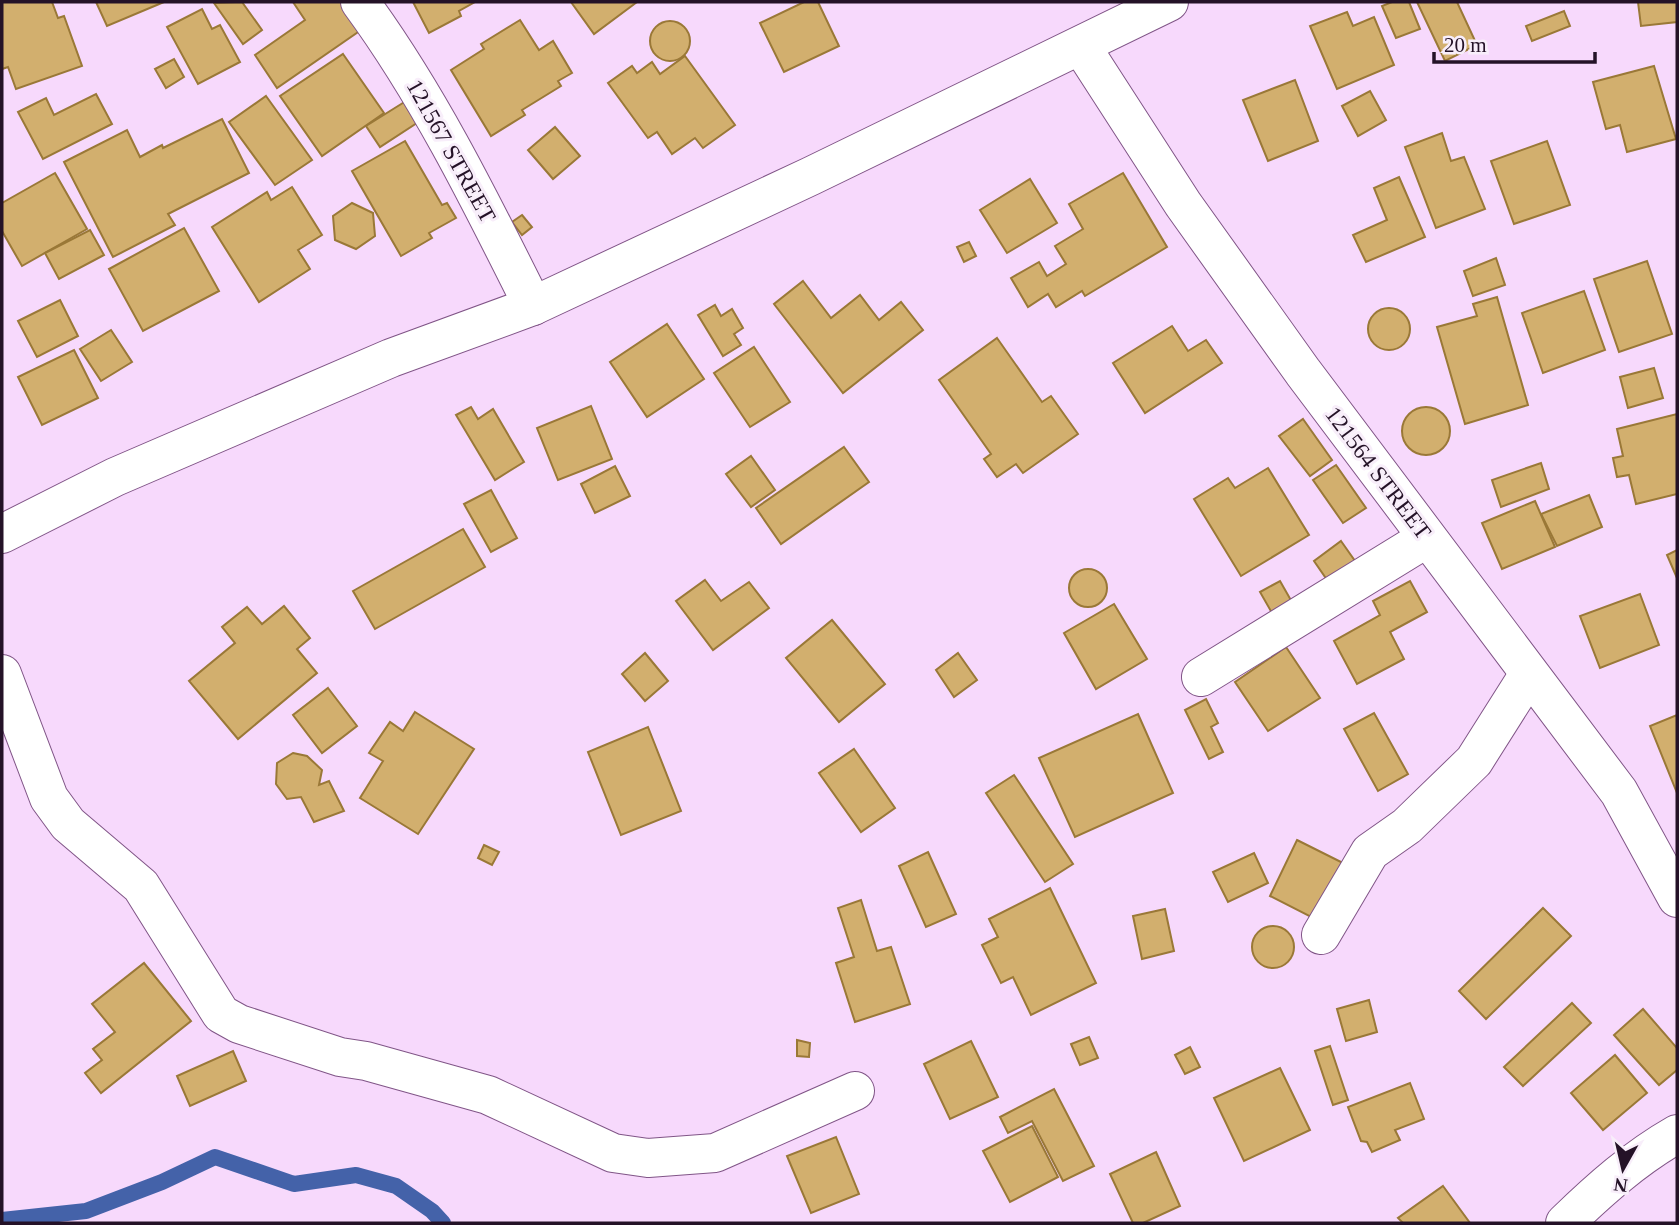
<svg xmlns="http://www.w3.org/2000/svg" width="1679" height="1225" font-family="'Times New Roman',serif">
  <rect width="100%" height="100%" fill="#f7d9fc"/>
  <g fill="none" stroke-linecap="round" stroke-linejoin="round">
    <path stroke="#4462a9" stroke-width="16" d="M2,1220L86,1211L162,1182L215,1157L294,1184L356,1175L396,1186L432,1211L443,1223"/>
  </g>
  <g fill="#d2af6e" stroke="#9a7837" stroke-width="2">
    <path d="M2,2H52L58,18L64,16L82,66L16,89L8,67L2,69Z"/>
    <path d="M96,2H164L107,26Z"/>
    <path d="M242,2L262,30L243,44L214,3Z"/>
    <path d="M293,2H342L361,30L277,88L255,55L305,20Z"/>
    <path d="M413,2H475L459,11L461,16L429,33Z"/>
    <path d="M571,2H637L594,34Z"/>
    <path d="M804,2H818L839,46L784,72L760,23Z"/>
    <path d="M1392,2H1409L1420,29L1396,38L1382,6Z"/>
    <path d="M1417,2H1457L1477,45L1445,61Z"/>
    <path d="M1638,2H1677V22L1641,26Z"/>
    <path d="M202,9L212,29L220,25L240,62L198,84L167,27Z"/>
    <path d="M1564,11L1570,26L1532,41L1526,26Z"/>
    <path d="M1347,12L1353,26L1374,17L1394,65L1337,89L1310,26Z"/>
    <path d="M520,20L539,50L553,41L572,73L558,81L561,86L522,110L525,115L491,136L451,70L484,49L481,44Z"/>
    <circle cx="670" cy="41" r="20"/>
    <path d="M343,54L384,113L322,156L280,96Z"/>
    <path d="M685,56L735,125L703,148L695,138L672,154L657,132L648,138L608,83L632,66L637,73L652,62L660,74Z"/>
    <path d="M174,59L184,77L166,88L155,69Z"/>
    <path d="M1654,66L1676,139L1627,152L1620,125L1606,129L1593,82Z"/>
    <path d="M1295,80L1318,141L1268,161L1243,100Z"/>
    <path d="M1370,91L1386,120L1358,136L1342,106Z"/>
    <path d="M96,94L112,124L43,159L18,112L46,98L54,115Z"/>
    <path d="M266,96L312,160L275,185L229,122Z"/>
    <path d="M406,101L420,121L380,147L366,126Z"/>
    <path d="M222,119L249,173L168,214L175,225L113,257L64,162L127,130L140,157L162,145L163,148Z"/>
    <path d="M555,127L580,156L553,179L528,150Z"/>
    <path d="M1442,133L1451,161L1464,157L1485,209L1436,228L1405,147Z"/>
    <path d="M405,141L442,205L447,203L456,218L429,233L432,238L401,256L352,171Z"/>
    <path d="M1547,141L1570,205L1514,224L1491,161Z"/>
    <path d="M55,173L87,229L22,266L2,231V203Z"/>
    <path d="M1123,173L1167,247L1085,296L1082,291L1056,307L1048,294L1028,307L1011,278L1039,262L1047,276L1066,264L1055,246L1083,229L1069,204Z"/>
    <path d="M1399,177L1425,237L1366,262L1353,235L1387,220L1374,188Z"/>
    <path d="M1030,179L1057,223L1007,253L980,210Z"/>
    <path d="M292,187L322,235L298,250L310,269L259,302L212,227L267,192L271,200Z"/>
    <path d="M352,203L373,213L375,236L356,249L335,240L333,216Z"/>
    <path d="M522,215L532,227L522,235L512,222Z"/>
    <path d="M184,228L219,291L143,331L109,269Z"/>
    <path d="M90,230L104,255L59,279L45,253Z"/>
    <path d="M969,242L976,256L964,262L957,247Z"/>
    <path d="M1496,258L1505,285L1473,296L1464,271Z"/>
    <path d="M1647,261L1672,334L1619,352L1594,279Z"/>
    <path d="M803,281L831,318L860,295L879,320L901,302L923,330L843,393L774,304Z"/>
    <path d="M1584,291L1605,350L1543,373L1522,313Z"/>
    <path d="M1497,297L1528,405L1465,424L1437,327L1477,316L1473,304Z"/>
    <path d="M60,300L78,336L37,357L18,321Z"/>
    <path d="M715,305L721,316L732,309L743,328L734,334L741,345L723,356L698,315Z"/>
    <circle cx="1389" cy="329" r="21"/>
    <path d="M667,324L704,379L647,417L610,362Z"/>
    <path d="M1172,326L1188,351L1206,340L1222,363L1145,413L1113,363Z"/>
    <path d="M111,330L132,362L101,381L80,349Z"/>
    <path d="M997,338L1042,402L1051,396L1078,434L1023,473L1016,464L997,477L984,459L991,454L939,380Z"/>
    <path d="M754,347L790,402L750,427L714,373Z"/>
    <path d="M74,350L98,398L42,425L18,377Z"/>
    <path d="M1654,368L1663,398L1628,408L1620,377Z"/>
    <path d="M591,406L612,459L558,480L537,428Z"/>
    <circle cx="1426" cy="431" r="24"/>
    <path d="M471,407L478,419L493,409L524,462L495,480L456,415Z"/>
    <path d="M1677,414V494L1636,504L1629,475L1617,477L1613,458L1623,456L1617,429Z"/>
    <path d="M1303,419L1332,460L1310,476L1279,436Z"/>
    <path d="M844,447L869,482L781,544L756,508Z"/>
    <path d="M751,456L775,490L751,507L726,474Z"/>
    <path d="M1541,463L1549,489L1501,507L1492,480Z"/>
    <path d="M1336,465L1366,508L1343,523L1313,480Z"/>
    <path d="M615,466L630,496L595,513L581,484Z"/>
    <path d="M1268,468L1309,535L1241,576L1194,499L1228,478L1235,488Z"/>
    <path d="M491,490L517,538L491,552L464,504Z"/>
    <path d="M1589,495L1602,527L1557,546L1541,514Z"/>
    <path d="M1535,501L1555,547L1502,569L1482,523Z"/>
    <path d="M463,529L485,567L375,629L353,591Z"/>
    <path d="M1341,541L1360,568L1332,587L1314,561Z"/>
    <path d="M1677,550V578L1667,555Z"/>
    <circle cx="1088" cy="588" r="19"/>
    <path d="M705,580L721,601L749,582L769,608L713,650L676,601Z"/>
    <path d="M1280,581L1292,602L1272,613L1260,592Z"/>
    <path d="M1410,581L1427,612L1390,632L1404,659L1357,684L1334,641L1380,615L1373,601Z"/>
    <path d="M1640,594L1659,645L1600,668L1580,616Z"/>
    <path d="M1114,604L1147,659L1096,689L1064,633Z"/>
    <path d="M284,606L310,638L297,649L317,673L238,739L189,681L235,643L222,627L247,607L262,624Z"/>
    <path d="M832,620L885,684L839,722L786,658Z"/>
    <path d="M1286,647L1320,698L1268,731L1235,682Z"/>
    <path d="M645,653L668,681L645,701L622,674Z"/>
    <path d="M958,653L977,680L954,697L936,670Z"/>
    <path d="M328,688L357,726L322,753L293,715Z"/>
    <path d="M1206,699L1218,723L1211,727L1223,752L1209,759L1185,710Z"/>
    <path d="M415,712L474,749L418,834L360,798L383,761L369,753L390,722L403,731Z"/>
    <path d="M1374,713L1408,774L1378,791L1344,729Z"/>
    <path d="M1138,714L1173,793L1075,837L1039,758Z"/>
    <path d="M1677,715V793L1650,726Z"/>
    <path d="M648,727L681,811L621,835L588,752Z"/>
    <path d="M854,749L895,808L861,832L819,773Z"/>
    <path d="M293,753L307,756L322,770L319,785L329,781L344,811L314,822L301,797L287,799L276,784L277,763Z"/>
    <path d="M1014,775L1073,864L1045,882L986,793Z"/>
    <path d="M1297,840L1347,865L1319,921L1270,896Z"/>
    <path d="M484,845L499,852L492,865L478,858Z"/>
    <path d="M928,852L956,914L926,927L899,866Z"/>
    <path d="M1254,853L1268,883L1228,902L1213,872Z"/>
    <path d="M1050,888L1096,983L1031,1015L1013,977L1001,983L982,945L998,937L989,919Z"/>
    <path d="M861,900L877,951L891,947L910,1004L855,1022L836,963L854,957L838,908Z"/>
    <path d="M1543,908L1571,936L1486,1019L1459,991Z"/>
    <path d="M1165,909L1174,951L1142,959L1133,916Z"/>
    <circle cx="1273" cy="947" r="21"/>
    <path d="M144,963L191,1021L101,1093L85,1073L102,1060L93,1049L115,1032L92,1004Z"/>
    <path d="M1369,1000L1377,1032L1346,1041L1337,1009Z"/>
    <path d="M1572,1003L1591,1023L1523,1086L1504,1067Z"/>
    <path d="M1643,1009L1677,1048V1070L1659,1085L1614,1035Z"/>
    <path d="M1089,1037L1098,1058L1080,1065L1071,1044Z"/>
    <path d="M797,1040L810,1043L809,1057L797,1056Z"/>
    <path d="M971,1041L998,1097L950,1119L924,1064Z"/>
    <path d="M1330,1046L1348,1100L1333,1105L1315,1051Z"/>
    <path d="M1190,1047L1200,1067L1185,1074L1175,1055Z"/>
    <path d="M233,1051L246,1081L190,1106L177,1076Z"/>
    <path d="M1615,1055L1647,1093L1603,1130L1571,1093Z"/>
    <path d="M1280,1068L1310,1130L1244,1161L1214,1098Z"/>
    <path d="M1410,1083L1424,1119L1395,1130L1400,1140L1372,1152L1367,1142L1361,1141L1348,1107Z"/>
    <path d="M1054,1089L1094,1166L1063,1181L1032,1121L1008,1133L1000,1117Z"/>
    <path d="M1032,1126L1058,1177L1010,1202L983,1151Z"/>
    <path d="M836,1137L859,1194L811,1213L787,1156Z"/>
    <path d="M1156,1152L1180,1206L1143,1223H1133L1110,1174Z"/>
    <path d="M1443,1186L1470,1223H1403L1398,1218Z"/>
  </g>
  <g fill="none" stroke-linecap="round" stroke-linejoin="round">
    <defs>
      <g id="street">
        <path d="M360,2C429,96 481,202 533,306"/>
        <path d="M1081,46L1183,204L1303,372L1619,792L1677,898"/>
        <path d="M2,674L49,798L68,824L141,886L221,1014L239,1024L340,1057L366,1061L488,1095L613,1153L648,1158L715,1153L855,1091"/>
        <path d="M1201,677L1427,538"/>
        <path d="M1321,935L1370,852L1407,826L1474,761L1529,674"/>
        <path d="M1565,1223C1600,1189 1635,1158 1677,1134"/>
      </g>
      <path id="secondary" d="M2,534L115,477L391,358L533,306L811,176L1169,2"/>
    </defs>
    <use href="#street" stroke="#805587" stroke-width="40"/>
    <use href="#secondary" stroke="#805587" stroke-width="40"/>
    <use href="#street" stroke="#fff" stroke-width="38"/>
    <use href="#secondary" stroke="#fff" stroke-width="38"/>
  </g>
  <g text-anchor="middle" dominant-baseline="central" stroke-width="6" stroke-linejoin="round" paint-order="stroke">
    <g font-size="23" fill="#241227" stroke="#f8eefa">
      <text transform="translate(451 151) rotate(61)">121567 STREET</text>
      <text transform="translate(1378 473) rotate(53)">121564 STREET</text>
    </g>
  </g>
  <rect width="1679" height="1225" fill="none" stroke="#241227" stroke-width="7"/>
  <g transform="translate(1623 1169) rotate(188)" stroke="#f8eefa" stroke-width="5" paint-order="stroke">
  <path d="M0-5L12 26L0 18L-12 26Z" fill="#241227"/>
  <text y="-10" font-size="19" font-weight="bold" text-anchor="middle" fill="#241227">N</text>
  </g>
  <path d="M1434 52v10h161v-10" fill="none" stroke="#241227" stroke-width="3.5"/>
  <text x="1444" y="52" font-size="21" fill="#241227" stroke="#f8eefa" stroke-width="5" paint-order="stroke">20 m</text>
</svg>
